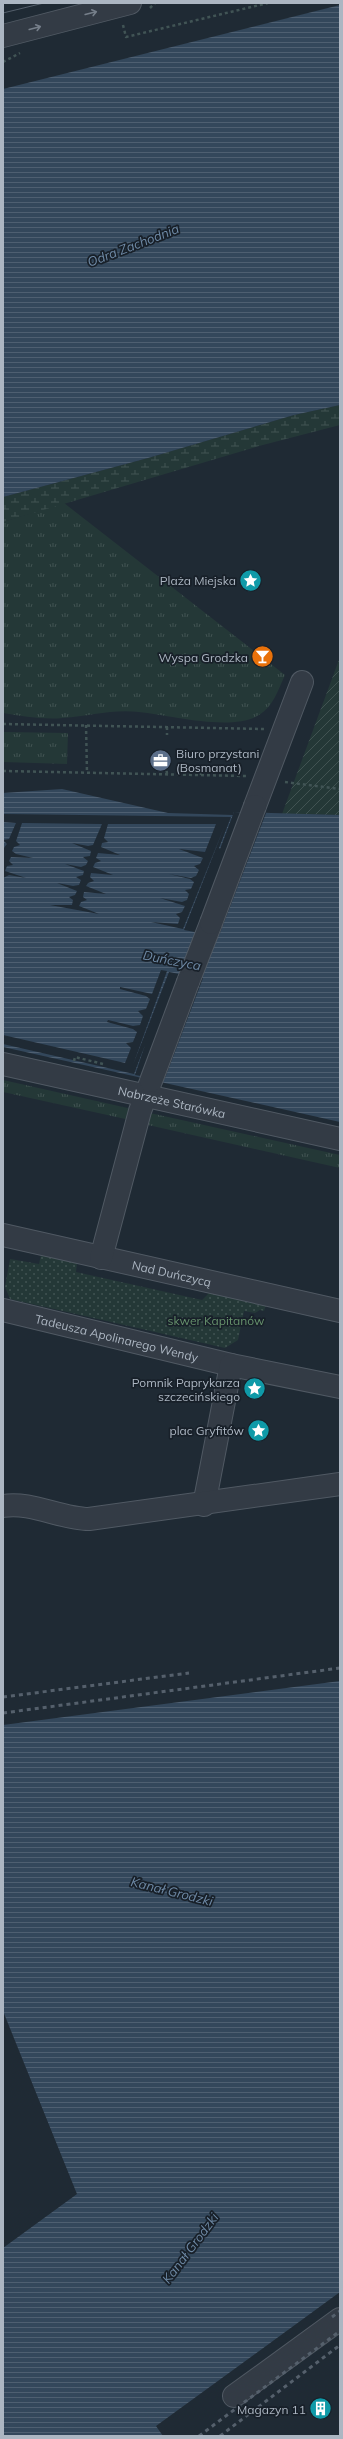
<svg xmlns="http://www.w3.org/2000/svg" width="343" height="2439" font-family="Mulish,sans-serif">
  <defs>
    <pattern id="grass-tufts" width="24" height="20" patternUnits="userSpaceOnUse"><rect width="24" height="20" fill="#243837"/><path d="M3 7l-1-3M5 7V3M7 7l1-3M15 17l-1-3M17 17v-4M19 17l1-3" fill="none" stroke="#415352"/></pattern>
    <pattern id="wetland-marsh" width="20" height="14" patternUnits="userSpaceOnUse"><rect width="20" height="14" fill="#243837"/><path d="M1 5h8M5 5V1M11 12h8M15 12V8" fill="none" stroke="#415352"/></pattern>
    <pattern id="park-dots" width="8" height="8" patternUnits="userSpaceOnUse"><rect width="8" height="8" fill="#243837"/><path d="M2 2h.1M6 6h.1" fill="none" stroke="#415352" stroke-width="1.8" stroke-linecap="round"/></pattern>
    <pattern id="garden-furrows" width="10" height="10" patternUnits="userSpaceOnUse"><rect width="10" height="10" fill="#243837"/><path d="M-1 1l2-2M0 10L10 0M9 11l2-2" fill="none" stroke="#415352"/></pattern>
    <pattern id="water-rules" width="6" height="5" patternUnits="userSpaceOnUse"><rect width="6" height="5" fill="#33475b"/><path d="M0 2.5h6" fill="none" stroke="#4e5f71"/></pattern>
  </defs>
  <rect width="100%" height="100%" fill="#1f2a34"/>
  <g fill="url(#grass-tufts)">
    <path d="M64,503L285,675C278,690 273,707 259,715C231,732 170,715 139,712C113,709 89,716 63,718C43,720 23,716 3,713V522Z"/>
    <path d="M3,732L68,733L67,764L3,762Z"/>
    <path d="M3,1080L132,1109L130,1120L3,1092Z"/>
    <path d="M150,1113L340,1155V1168L148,1125Z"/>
  </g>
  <path fill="url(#wetland-marsh)" d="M340,405V425L259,446L3,522V497L148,458L294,415Z"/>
  <path fill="url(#park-dots)" d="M41,1255L77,1263L76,1272L202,1300L209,1293L266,1305L264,1311L260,1310L255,1313L244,1311L238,1340L225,1348L10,1299L5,1287L10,1259L39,1264Z"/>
  <path fill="url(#garden-furrows)" d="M340,657V815L282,814Z"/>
  <g fill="url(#water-rules)">
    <path d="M340,5V405L294,415L148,458L3,497V89Z"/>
    <path d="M62,789L168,813L233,815L234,812H239L340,815V1122L3,1047V793Z"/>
    <path d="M340,1681V2292L156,2426L163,2436H3V2248L77,2194L3,2011V1725Z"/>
  </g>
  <path fill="#1f2a34" d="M234,812L266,813L220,933L197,977L203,978L165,1078L163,1080L135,1075L145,1045L134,1074L3,1044V1035L125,1063L131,1048L126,1043L133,1042L137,1032L133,1029L107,1022L108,1020L133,1026L140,1025L143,1016L138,1011L146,1009L150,999L146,996L120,989V987L152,994L161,970L167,971L133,1065L169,972L184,975L200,933L184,930L225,825L183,929L151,922L178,924L180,918L176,914L182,912L185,906L160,898L182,902L187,900L189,894L185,890L191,889L194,882L190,879L169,874L191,878L196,876L199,870L194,866L200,864L203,858L179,849L205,852L216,824H108L104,838L108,842L102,843L101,847L120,855L98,853L96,858L101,861L95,863L93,867L113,875L91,873L90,877L94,881L88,883L86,886L106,894L84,892L83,897L87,900L81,902L79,906L99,914L50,905H72L73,900L69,897L75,895L77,891L57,883L73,886L79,885L81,880L76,877L83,875L84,871L65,864L81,867L86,865L88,861L83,857L90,856L91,851L72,843L88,846L93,845L102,824L22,823L16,841L20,845L14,847L12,851L16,854L33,858L11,857L9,861L13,865L7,866L5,871L26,878L9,875L3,878V849L7,844L3,840L9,839L16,823L3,822V814L231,817L219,848L220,849Z"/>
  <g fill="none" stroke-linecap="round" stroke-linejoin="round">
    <defs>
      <g id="minor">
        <path d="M3,36L130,3"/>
        <path d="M255,806L302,682"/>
        <path d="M188,982L211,923"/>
        <path id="s1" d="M3,1064L340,1139"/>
        <path id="s2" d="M3,1235L340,1311"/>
        <path d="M101,1258L140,1111L150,1084"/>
        <path id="s3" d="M3,1310L231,1365"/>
        <path d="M204,1505L231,1365L340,1387"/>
        <path d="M3,1506C31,1501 61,1519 89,1519L340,1484"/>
        <path d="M234,2396L340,2319"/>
      </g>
    </defs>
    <use href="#minor" stroke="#505963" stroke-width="24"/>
    <g stroke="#415455" stroke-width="2.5" stroke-dasharray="3 3" stroke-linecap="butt">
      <path d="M150,8L155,3"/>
      <path d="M123,25L126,37L268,3"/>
      <path d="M3,62L20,53"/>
      <path d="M3,724L264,729"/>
      <path d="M86,725L87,773"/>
      <path d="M167,727V735"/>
      <path d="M166,765L167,774"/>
      <path d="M3,771L246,776"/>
      <path d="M201,775V766"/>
      <path d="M285,782L340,789"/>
      <path d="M74,1061L75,1057L103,1064"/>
    </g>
    <use href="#minor" stroke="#333b45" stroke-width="22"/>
    <path stroke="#55606c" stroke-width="1" d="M3,13L44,3"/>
    <g stroke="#55606c" stroke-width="3" stroke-dasharray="4 4" stroke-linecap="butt">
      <path d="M3,1697L189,1673"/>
      <path d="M3,1713L340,1668"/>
      <path d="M332,2317L340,2311"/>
      <path d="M199,2436L340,2331"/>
      <path d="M220,2436L340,2345"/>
    </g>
    <defs>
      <g id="minor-bridge">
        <path d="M211,923L255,806"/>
        <path d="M151,1081L188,982"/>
      </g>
    </defs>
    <use href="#minor-bridge" stroke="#505963" stroke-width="24" stroke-linecap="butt"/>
    <use href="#minor-bridge" stroke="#333b45" stroke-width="22"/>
  </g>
  <defs><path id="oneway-shaft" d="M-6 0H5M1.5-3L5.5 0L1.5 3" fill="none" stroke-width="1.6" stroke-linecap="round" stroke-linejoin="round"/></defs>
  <g stroke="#767f8a">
    <use href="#oneway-shaft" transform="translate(91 13) rotate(-14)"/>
    <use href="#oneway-shaft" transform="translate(35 28) rotate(-15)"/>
  </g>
  <defs>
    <symbol id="sight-disc" viewBox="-11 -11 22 22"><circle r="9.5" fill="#0f9aa8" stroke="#182029"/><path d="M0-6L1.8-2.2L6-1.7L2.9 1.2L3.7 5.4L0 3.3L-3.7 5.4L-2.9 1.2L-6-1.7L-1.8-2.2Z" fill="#fff"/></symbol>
    <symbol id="bar-disc" viewBox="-11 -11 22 22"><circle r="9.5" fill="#e8710a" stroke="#182029"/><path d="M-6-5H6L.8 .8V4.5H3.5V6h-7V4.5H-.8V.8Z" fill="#fff"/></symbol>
    <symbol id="office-disc" viewBox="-11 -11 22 22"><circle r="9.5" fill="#5c6f8a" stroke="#182029"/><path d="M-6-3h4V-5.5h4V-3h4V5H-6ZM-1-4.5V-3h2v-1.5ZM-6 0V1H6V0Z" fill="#fff"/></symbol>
    <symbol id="building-disc" viewBox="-11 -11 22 22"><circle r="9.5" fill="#0f9aa8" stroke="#182029"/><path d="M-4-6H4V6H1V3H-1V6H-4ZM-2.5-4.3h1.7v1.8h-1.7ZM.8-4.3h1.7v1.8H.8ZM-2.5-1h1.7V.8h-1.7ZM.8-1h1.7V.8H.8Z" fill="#fff"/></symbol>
  </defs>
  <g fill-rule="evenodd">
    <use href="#sight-disc" x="238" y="568" width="25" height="25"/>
    <use href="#bar-disc" x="250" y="644" width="25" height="25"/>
    <use href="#office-disc" x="148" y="748" width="25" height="25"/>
    <use href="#sight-disc" x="242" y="1376" width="25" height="25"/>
    <use href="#sight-disc" x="246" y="1418" width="25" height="25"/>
    <use href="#building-disc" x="308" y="2396" width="25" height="25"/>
  </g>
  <g text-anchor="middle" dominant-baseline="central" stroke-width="3.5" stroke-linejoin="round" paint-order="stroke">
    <g font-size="12" fill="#acb6c2" stroke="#182029" text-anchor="end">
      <text x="236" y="580">Plaża Miejska</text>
      <text x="248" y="657">Wyspa Grodzka</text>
      <text x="176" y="753" text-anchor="start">Biuro przystani<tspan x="176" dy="14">(Bosmanat)</tspan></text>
      <text x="240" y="1382">Pomnik Paprykarza<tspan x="240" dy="14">szczecińskiego</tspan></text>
      <text x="244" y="1430">plac Gryfitów</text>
      <text x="306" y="2409">Magazyn 11</text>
    </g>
    <g font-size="12" fill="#acb6c2" stroke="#182029">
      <text stroke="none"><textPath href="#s1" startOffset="173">Nabrzeże Starówka</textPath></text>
      <text stroke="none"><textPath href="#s2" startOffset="173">Nad Duńczycą</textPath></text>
      <text stroke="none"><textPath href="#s3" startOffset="117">Tadeusza Apolinarego Wendy</textPath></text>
    </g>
    <g font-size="12" fill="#66916c" stroke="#182029">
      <text x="216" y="1320">skwer Kapitanów</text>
    </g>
    <g font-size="13" font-style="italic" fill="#6e89a5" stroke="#182029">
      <text transform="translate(133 245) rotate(-21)">Odra Zachodnia</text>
      <text transform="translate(172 960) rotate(11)">Duńczyca</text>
      <text transform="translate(172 1891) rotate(14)">Kanał Grodzki</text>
      <text transform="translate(190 2248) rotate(-53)">Kanał Grodzki</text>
    </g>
  </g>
  <rect width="343" height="2439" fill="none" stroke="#acb6c2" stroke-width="8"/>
</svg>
